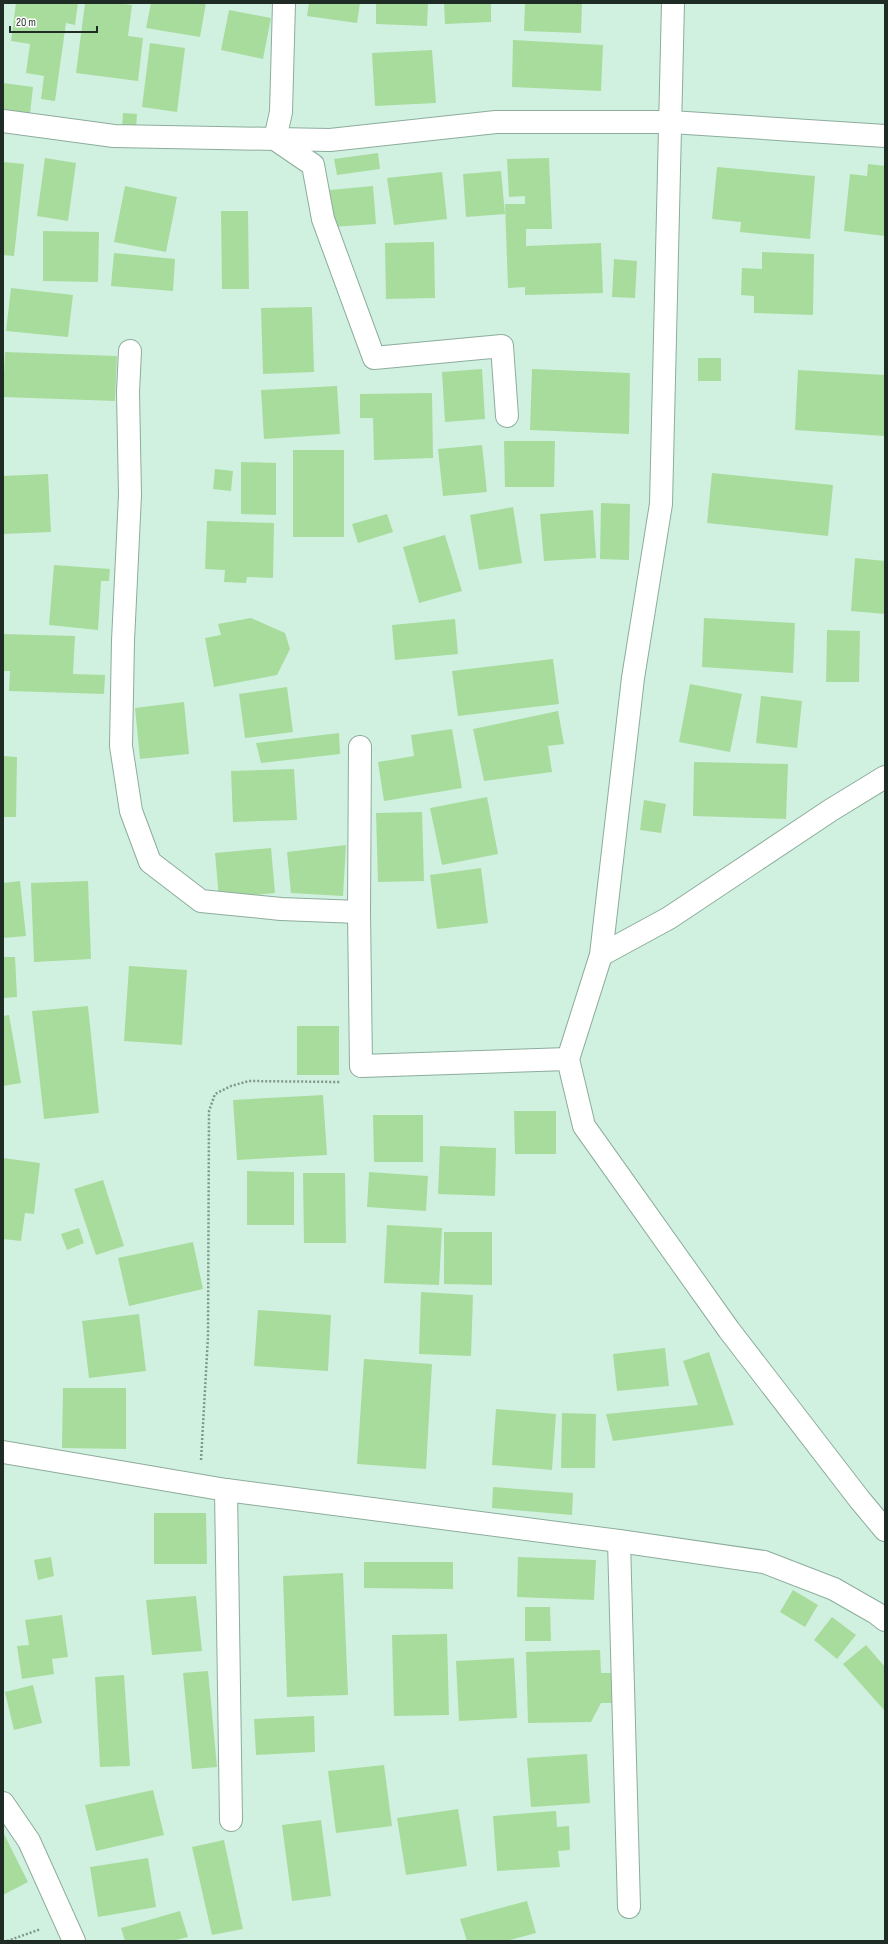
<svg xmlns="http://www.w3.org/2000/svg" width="888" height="1944" font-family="'Sofia Sans Condensed',sans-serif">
  <rect width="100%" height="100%" fill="#d0f1e0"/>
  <g fill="#a8dc9c">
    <path d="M16,3H78L75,25L66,23L55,101L41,99L44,76L26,73L30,44L11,41Z"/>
    <path d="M85,3H116L132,5L128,36L143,38L138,81L76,73Z"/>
    <path d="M151,3H206L200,37L146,28Z"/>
    <path d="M309,3H360L357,23L307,16Z"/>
    <path d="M376,3H428L427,26L376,24Z"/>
    <path d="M444,3H491V22L445,24Z"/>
    <path d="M525,3H582L581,33L524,31Z"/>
    <path d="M229,10L271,18L263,59L221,50Z"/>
    <path d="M513,40L603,45L601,91L512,87Z"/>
    <path d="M150,43L185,48L177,112L142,107Z"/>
    <path d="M432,50L436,103L375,106L372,53Z"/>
    <path d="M3,83L33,87L30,114L3,110Z"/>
    <path d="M123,113L137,114L136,129L122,128Z"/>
    <path d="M378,153L380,169L337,175L334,159Z"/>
    <path d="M45,158L76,163L68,221L37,216Z"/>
    <path d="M549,158L552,229H526V246L601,243L603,293L525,295V287L508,288L505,204H525V196L509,197L507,159Z"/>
    <path d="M3,162L24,164L14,256L3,255Z"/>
    <path d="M868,164L885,166V236L844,231L850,174L867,176Z"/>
    <path d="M717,167L815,176L810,239L740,232L741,222L712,219Z"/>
    <path d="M501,171L505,214L466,217L463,174Z"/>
    <path d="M442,172L447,219L394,225L387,178Z"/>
    <path d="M125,186L177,197L166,252L114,242Z"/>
    <path d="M373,186L376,224L333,227L330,190Z"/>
    <path d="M221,211H248L249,289H222Z"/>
    <path d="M43,231L99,232L98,282L43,281Z"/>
    <path d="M434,242L435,298L386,299L385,243Z"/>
    <path d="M762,252L814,254L813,315L754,313V296L741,295L742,268L762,269Z"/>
    <path d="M114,253L175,259L173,291L111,286Z"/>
    <path d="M614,259L637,261L635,298L612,297Z"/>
    <path d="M11,288L73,295L68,337L6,331Z"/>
    <path d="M312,307L314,372L263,374L261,308Z"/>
    <path d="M5,352L117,356L115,401L3,397Z"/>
    <rect x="698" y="358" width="23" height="23"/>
    <path d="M482,369L485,419L445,422L442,372Z"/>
    <path d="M532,369L630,373L629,434L530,430Z"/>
    <path d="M798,370L885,375V436L795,430Z"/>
    <path d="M337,386L340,434L264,439L261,390Z"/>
    <path d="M432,393L433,458L374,460L373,418H360V394Z"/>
    <path d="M504,441H555L554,487H505Z"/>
    <path d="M482,445L487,492L443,496L438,449Z"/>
    <rect x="293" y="450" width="51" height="87"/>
    <path d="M241,462L276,463V515L241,514Z"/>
    <path d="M215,469L233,471L231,491L213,489Z"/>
    <path d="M712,473L833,485L828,536L707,523Z"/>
    <path d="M48,474L51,532L3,534V476Z"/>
    <path d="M601,503L630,504L629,560L600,559Z"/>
    <path d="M513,507L522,563L479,570L470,515Z"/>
    <path d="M593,510L596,558L544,561L540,514Z"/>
    <path d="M387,514L393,532L358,543L352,524Z"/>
    <path d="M207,521L274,523L273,578L247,577L246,583L224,582L225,570L205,569Z"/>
    <path d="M445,535L462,591L419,603L403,547Z"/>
    <path d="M855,558L885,561V614L851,611Z"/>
    <path d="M54,565L110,569L109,581H101L98,630L49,625Z"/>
    <path d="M251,618L285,633L290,649L277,675L214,687L205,638L221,635L218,624Z"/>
    <path d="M704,618L795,623L793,673L702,667Z"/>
    <path d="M455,619L458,654L395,660L392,625Z"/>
    <path d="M827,630L860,631L859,682H826Z"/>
    <path d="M3,634L75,636L73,674L105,675L104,694L9,691L10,671H3Z"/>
    <path d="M553,659L559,704L458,716L452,671Z"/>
    <path d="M690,684L742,694L730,752L679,742Z"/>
    <path d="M287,687L293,732L245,738L239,694Z"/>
    <path d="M761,696L802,701L797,748L756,743Z"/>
    <path d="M184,702L189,754L140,759L135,708Z"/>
    <path d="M558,711L564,744L548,746L552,772L484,781L473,729Z"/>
    <path d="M452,729L462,788L384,801L378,762L414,756L411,735Z"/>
    <path d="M339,733L340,754L261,763L256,743Z"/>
    <path d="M3,756L17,757L16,817H3Z"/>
    <path d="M694,762L788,764L786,819L693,816Z"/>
    <path d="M294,769L297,820L233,822L231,771Z"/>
    <path d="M487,797L498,854L442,865L430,808Z"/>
    <path d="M644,800L666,804L661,833L640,830Z"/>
    <path d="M422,812L424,881L378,882L376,813Z"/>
    <path d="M346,845L343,896L291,893L287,852Z"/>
    <path d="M271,848L275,893L219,898L215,853Z"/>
    <path d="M481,868L488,923L437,929L430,875Z"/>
    <path d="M20,881L26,936L3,938V883Z"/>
    <path d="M88,881L91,959L34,962L31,883Z"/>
    <path d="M3,957H15L17,997L3,998Z"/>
    <path d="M129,966L187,970L182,1045L124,1041Z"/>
    <path d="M88,1006L99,1113L44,1119L32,1011Z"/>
    <path d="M9,1015L21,1083L3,1086V1016Z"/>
    <rect x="297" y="1026" width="42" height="49"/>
    <path d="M323,1095L327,1155L237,1160L233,1100Z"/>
    <path d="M514,1111H556V1154H515Z"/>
    <path d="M373,1115H423V1162H374Z"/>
    <path d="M440,1146L496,1148L495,1196L438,1194Z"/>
    <path d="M3,1158L40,1163L34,1214L25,1213L21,1241L3,1239Z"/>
    <path d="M247,1171L294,1172V1225H247Z"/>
    <path d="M369,1172L428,1176L426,1211L367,1207Z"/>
    <path d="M303,1173H345L346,1243H304Z"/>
    <path d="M103,1180L124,1246L96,1255L74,1189Z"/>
    <path d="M387,1225L442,1228L439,1285L384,1283Z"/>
    <path d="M79,1228L84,1243L67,1250L61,1234Z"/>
    <path d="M444,1232H492V1285L444,1284Z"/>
    <path d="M193,1242L203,1289L129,1306L118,1258Z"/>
    <path d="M421,1292L473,1295L471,1356L419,1354Z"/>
    <path d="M258,1310L331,1315L328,1371L254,1366Z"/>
    <path d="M139,1314L146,1371L89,1378L82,1321Z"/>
    <path d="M665,1348L669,1386L617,1391L613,1354Z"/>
    <path d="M709,1352L734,1425L613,1441L606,1414L698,1405L683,1361Z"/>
    <path d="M364,1359L432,1364L426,1469L357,1464Z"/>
    <path d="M63,1388H126V1449L62,1448Z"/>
    <path d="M496,1409L556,1414L552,1470L492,1465Z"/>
    <path d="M562,1413L596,1414L595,1468H561Z"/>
    <path d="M493,1487L573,1493L572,1515L492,1508Z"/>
    <path d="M154,1513H206L207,1564H154Z"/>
    <path d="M51,1557L54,1576L38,1580L34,1560Z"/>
    <path d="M518,1557L596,1560L594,1600L517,1597Z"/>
    <path d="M364,1562H453V1589L364,1588Z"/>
    <path d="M343,1573L348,1695L287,1697L283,1576Z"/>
    <path d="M793,1590L818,1605L805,1627L780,1612Z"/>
    <path d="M196,1596L202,1651L152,1655L146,1600Z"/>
    <path d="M525,1607H550L551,1641H525Z"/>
    <path d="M62,1615L68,1657L52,1659L54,1674L22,1679L17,1646L29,1645L25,1620Z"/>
    <path d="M832,1617L856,1635L837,1659L814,1640Z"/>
    <path d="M447,1634L449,1715L394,1716L392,1635Z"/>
    <path d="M866,1645L885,1667V1711L843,1664Z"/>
    <path d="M600,1650L601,1673H615L616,1703H601L591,1722L528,1723L526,1652Z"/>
    <path d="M514,1658L517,1718L459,1721L456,1661Z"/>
    <path d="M208,1671L217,1767L192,1769L183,1673Z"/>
    <path d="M124,1675L130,1766L100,1767L95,1677Z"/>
    <path d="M33,1685L42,1723L14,1730L5,1692Z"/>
    <path d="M314,1716L315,1752L256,1755L254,1719Z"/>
    <path d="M587,1754L590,1803L531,1807L527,1758Z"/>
    <path d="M384,1765L392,1826L336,1833L328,1771Z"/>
    <path d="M153,1790L164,1835L96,1851L85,1805Z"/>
    <path d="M458,1809L467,1866L406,1875L397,1818Z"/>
    <path d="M556,1811L557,1827L569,1826L570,1850L558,1851L560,1867L497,1871L493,1816Z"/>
    <path d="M321,1820L331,1896L292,1901L282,1825Z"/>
    <path d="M3,1832L28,1882L3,1895Z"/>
    <path d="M224,1840L243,1929L212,1935L192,1847Z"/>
    <path d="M148,1858L156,1907L98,1917L90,1867Z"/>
    <path d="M527,1901L536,1933L506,1941H467L460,1919Z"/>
    <path d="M180,1911L188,1937L172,1941H125L121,1928Z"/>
  </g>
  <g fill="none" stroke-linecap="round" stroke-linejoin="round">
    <defs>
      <g id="minor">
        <path d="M284,3L281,112L275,139L313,165L323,219L374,358L502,346L507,416"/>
        <path d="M673,3L661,504L633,678L601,955L568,1059L584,1126L729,1330L860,1500L885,1530"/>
        <path d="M3,121L114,136L275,139L330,140L496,122H671L885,136"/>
        <path d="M130,351L128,392L130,495L123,641L121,746L131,811L150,862L201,901L281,909L359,912"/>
        <path d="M360,747L359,912L361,1066L568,1059"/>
        <path d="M601,955L669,918L831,810L885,777"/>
        <path d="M3,1452L226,1490L619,1541L764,1562L834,1589L876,1613L885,1620"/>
        <path d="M226,1490L231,1820"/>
        <path d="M619,1541L629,1907"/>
        <path d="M3,1803L29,1841L74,1941"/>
      </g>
    </defs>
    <use href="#minor" stroke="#8dac9c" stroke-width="24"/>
    <g stroke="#80988c" stroke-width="2.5" stroke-dasharray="2 2" stroke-linecap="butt">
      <path d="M201,1460L208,1337L209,1111L215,1094L231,1086L249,1081L340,1082"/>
      <path d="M7,1941L41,1929"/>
    </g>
    <use href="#minor" stroke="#fff" stroke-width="22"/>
  </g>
  <rect width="888" height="1944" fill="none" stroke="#1f2b25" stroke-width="8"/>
  <path d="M10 26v6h87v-6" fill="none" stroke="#1f2b25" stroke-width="2"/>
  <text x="16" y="26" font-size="12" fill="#1f2b25" stroke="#ffffff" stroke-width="3" paint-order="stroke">20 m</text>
</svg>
